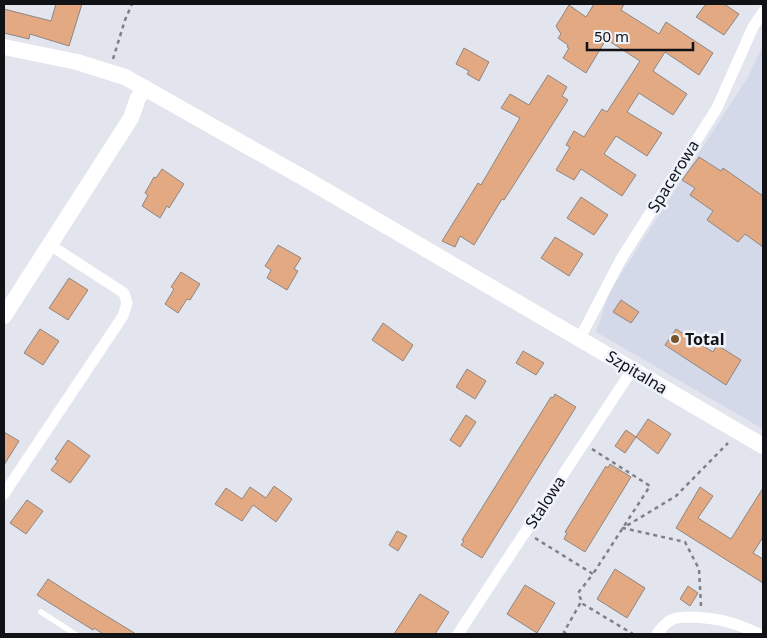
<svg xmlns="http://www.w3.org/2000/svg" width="767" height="638" font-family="'Noto Sans',sans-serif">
  <rect width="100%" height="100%" fill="#e2e5ee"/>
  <path fill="#d3d9e9" d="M763,45V429L596,332L610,291L748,77Z"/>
  <g fill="#e3a983" stroke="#8e8681">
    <path d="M56,4H82L69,46L30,34L29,39L4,33V9L51,21Z"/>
    <path d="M594,4H624L621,10L659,34L666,22L713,53L699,75L665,52L653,71L687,94L673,115L639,93L627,112L662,133L647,156L616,136L604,154L636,175L622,196L581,169L574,180L556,170L570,147L566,145L574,131L584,137L602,109L607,112L640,61L609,41L608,42L605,41L586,73L563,58L569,48L567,47L568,45L558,38L561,34L556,26L569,5L586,17Z"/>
    <path d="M706,4H724L739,14L724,35L696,17Z"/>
    <path d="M464,48L489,62L479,81L467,74L469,71L456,64Z"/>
    <path d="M548,75L567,87L562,96L568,100L504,200L502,199L474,245L460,236L455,247L442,241L478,183L481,185L520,118L501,108L510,94L529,105Z"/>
    <path d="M699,157L721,171L723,168L763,196V247L745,234L738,242L707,220L713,211L690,195L695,188L682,180Z"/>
    <path d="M162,169L184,184L169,208L167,206L160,218L142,206L148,195L145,193L154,177L156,178Z"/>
    <path d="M581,197L608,215L594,235L567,218Z"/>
    <path d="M555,237L583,254L569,276L541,258Z"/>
    <path d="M278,245L301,258L294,269L298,271L287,290L267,278L271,270L265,266Z"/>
    <path d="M181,272L200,284L190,300L187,299L178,313L165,304L174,289L171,287Z"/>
    <path d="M69,278L88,290L68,320L49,308Z"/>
    <path d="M621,300L639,312L631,323L613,312Z"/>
    <path d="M383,323L413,345L403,361L372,340Z"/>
    <path d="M40,329L59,341L43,365L24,353Z"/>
    <path d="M676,329L713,352L717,345L741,360L726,385L665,345Z"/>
    <path d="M523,351L544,363L536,375L516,363Z"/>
    <path d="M467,369L486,381L475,399L456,387Z"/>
    <path d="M555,394L576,407L482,558L461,545L464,541L462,540L551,397L553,398Z"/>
    <path d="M466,415L476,422L460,447L450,440Z"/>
    <path d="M648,419L671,434L658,454L636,437L625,453L615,446L626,430L636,437Z"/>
    <path d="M4,432L19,441L4,465Z"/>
    <path d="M68,440L90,456L70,483L51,470L58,461L55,459Z"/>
    <path d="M610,464L631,477L585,552L564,539L567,533L565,532L606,466L608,468Z"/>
    <path d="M274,486L292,499L276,522L253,505L242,521L215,504L226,488L242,499L250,487L266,498Z"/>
    <path d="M700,487L713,496L698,518L731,539L763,488V537L753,553L763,559V583L676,528Z"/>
    <path d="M27,500L43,511L26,534L10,523Z"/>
    <path d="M397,531L407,536L398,551L389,545Z"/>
    <path d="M615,569L645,588L627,618L597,599Z"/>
    <path d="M48,579L82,601L136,634H103L94,628L93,630L37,595Z"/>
    <path d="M525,585L555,603L537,633L507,614Z"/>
    <path d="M688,586L698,593L690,606L680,599Z"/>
    <path d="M420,594L449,612L435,634H394Z"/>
  </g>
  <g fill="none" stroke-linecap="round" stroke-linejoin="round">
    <g stroke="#7f8187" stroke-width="2.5" stroke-dasharray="4 4" stroke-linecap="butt">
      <path d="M113,59L125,20L132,4"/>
      <path d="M592,449L650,486L593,574"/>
      <path d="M535,538L593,574L578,593L583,604L633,634"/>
      <path d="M701,606L699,569L685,542L623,528L676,496L728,443"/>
      <path d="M566,634L564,632L582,600"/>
    </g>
    <path stroke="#fff" stroke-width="5.5" d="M41,612L75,634"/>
    <g stroke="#fff" stroke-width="11">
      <path d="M580,338L621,259L717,108L753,27L763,12"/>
      <path d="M4,494L123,316L127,303L124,293L50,245"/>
      <path d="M458,634L632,370"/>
      <path d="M657,634C661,629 665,623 671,620C676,617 684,617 690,617C718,618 734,622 759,634"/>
    </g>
    <g stroke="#fff" stroke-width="16">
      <path d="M4,47L77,62L125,77L311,182L763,446"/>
      <path d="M4,316L131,118L138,98L145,88"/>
    </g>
  </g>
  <circle fill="#77542c" stroke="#eff3fb" stroke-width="2" cx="675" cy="339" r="5"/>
  <g text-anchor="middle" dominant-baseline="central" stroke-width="5" stroke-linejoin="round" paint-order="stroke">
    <g font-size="16" fill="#111215" stroke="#eff3fb">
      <text transform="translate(673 176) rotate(-58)">Spacerowa</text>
      <text transform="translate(637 372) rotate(31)">Szpitalna</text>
      <text transform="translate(545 502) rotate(-57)">Stalowa</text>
    </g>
    <g font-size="16" font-weight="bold" fill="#111215" stroke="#eff3fb" text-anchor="start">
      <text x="685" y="339">Total</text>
    </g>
  </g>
  <rect width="767" height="638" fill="none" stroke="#111215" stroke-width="10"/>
  <path d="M587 42v8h106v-8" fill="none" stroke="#111215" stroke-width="2.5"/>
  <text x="594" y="42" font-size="15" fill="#111215" stroke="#eff3fb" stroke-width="4" paint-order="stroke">50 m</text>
</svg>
